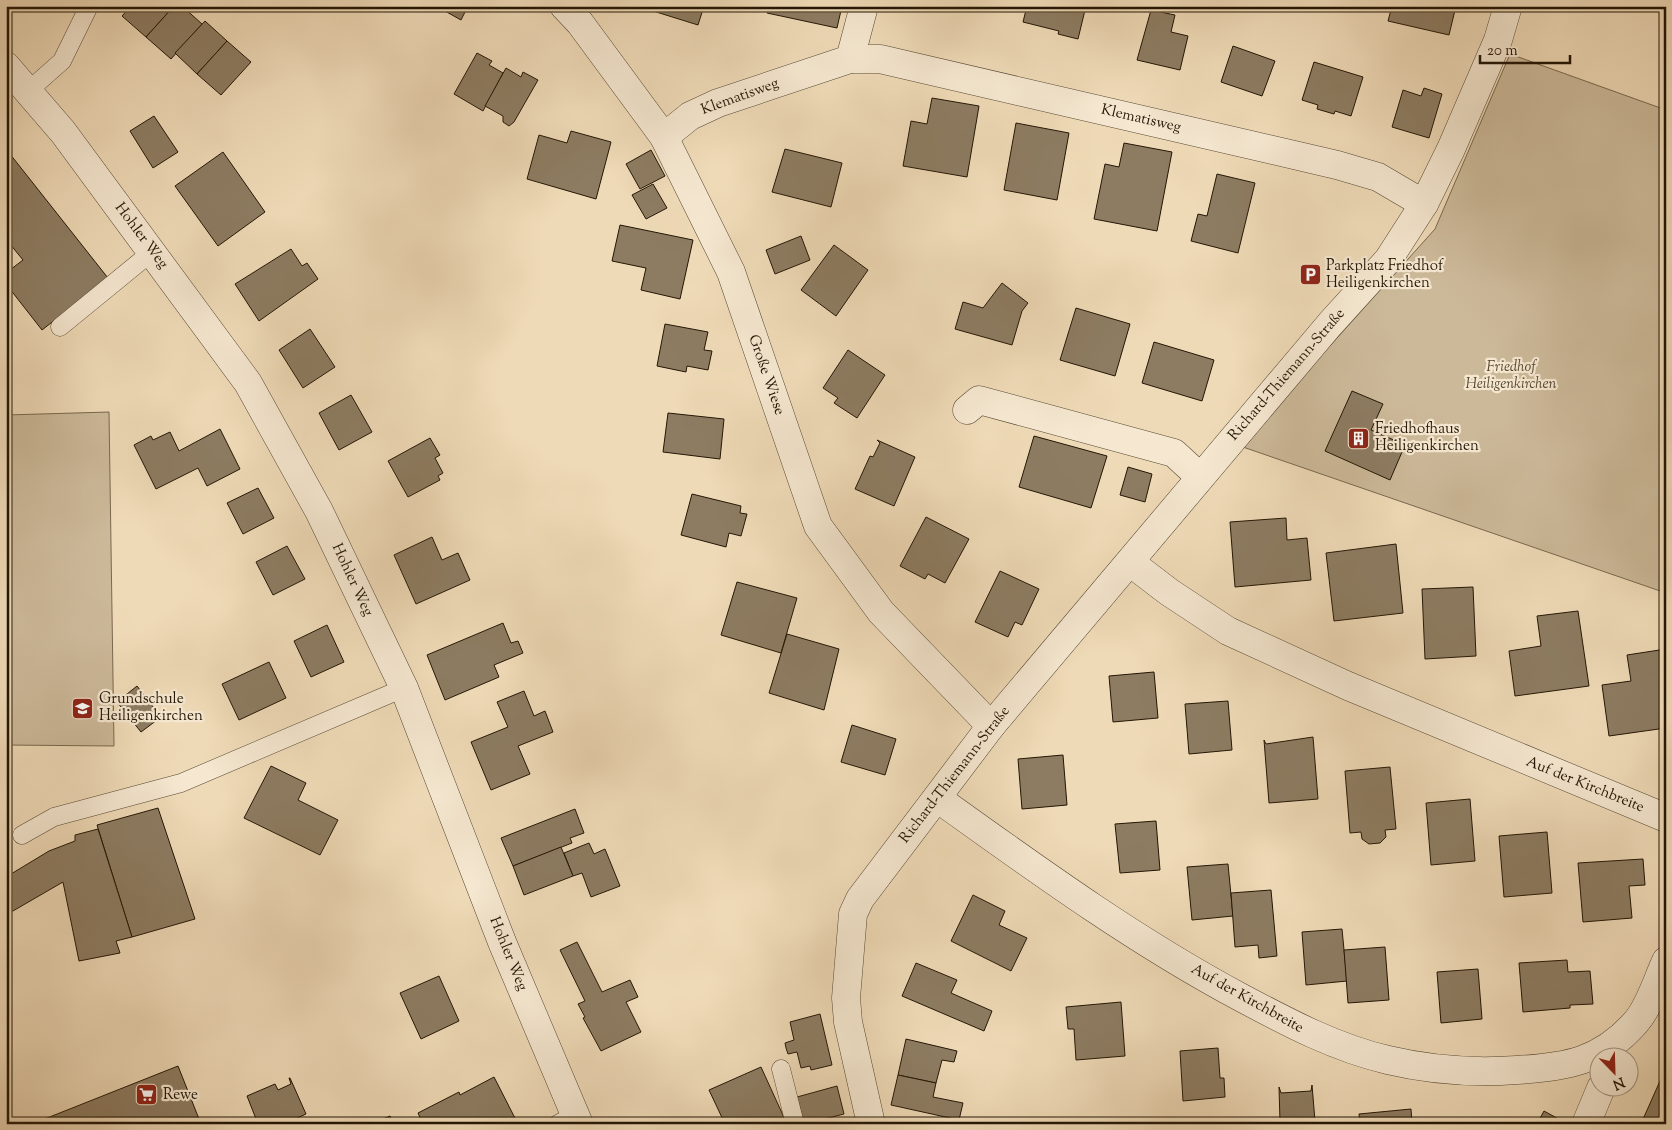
<svg xmlns="http://www.w3.org/2000/svg" width="1672" height="1130" font-family="'Sorts Mill Goudy',serif">
  <rect width="100%" height="100%" fill="#efdab7"/>
  <filter id="stains"><feTurbulence type="fractalNoise" baseFrequency=".004" numOctaves="4"/><feColorMatrix values="0 0 0 0 .2 0 0 0 0 .09 0 0 0 0 .02 0 0 0 .5 -.17"/></filter>
  <radialGradient id="worn" r=".72"><stop offset=".6" stop-color="#630" stop-opacity="0"/><stop offset="1" stop-color="#630" stop-opacity=".3"/></radialGradient>
  <g fill="#ccb999" stroke="#78684f">
    <path d="M1510,54L1666,110V593L1240,446L1435,229Z"/>
    <path d="M109,412L114,746L6,745V415Z"/>
  </g>
  <g fill="#8d7c62" stroke="#231605">
    <path d="M131,6H174L146,37L122,16Z"/>
    <path d="M174,6H182L202,24L171,59L146,37Z"/>
    <path d="M436,6H468L461,20Z"/>
    <path d="M637,6H704L698,25Z"/>
    <path d="M768,6H842L837,28L767,13Z"/>
    <path d="M1027,6H1086L1078,39L1058,34L1059,31L1023,22Z"/>
    <path d="M1392,6H1456L1449,35L1388,21Z"/>
    <path d="M1151,10L1175,15L1171,32L1188,36L1180,70L1137,60Z"/>
    <path d="M205,21L227,41L197,74L175,53Z"/>
    <path d="M227,41L251,62L221,95L197,74Z"/>
    <path d="M1233,46L1275,61L1262,96L1221,82Z"/>
    <path d="M477,53L492,61L489,65L503,73L483,111L454,94Z"/>
    <path d="M1314,62L1363,77L1351,116L1335,111L1334,114L1317,109L1318,105L1302,100Z"/>
    <path d="M506,68L521,77L523,72L538,80L514,122L509,126L503,122V116L485,106Z"/>
    <path d="M1424,88L1442,94L1429,138L1392,127L1403,90L1421,96Z"/>
    <path d="M932,98L979,106L967,177L903,166L911,121L927,124Z"/>
    <path d="M154,116L178,152L153,168L130,131Z"/>
    <path d="M1016,123L1069,133L1057,200L1004,190Z"/>
    <path d="M571,131L611,142L596,199L527,179L539,135L567,143Z"/>
    <path d="M1124,143L1172,152L1157,231L1094,219L1105,164L1119,167Z"/>
    <path d="M6,149L108,278L42,330L6,284V273L23,260L10,244L6,247Z"/>
    <path d="M785,149L842,163L831,207L772,192Z"/>
    <path d="M651,150L665,176L640,189L626,164Z"/>
    <path d="M223,152L265,212L218,246L175,186Z"/>
    <path d="M1217,174L1255,183L1238,253L1191,241L1198,214L1207,216Z"/>
    <path d="M653,184L667,208L646,219L632,195Z"/>
    <path d="M620,225L693,240L680,299L641,290L646,268L612,261Z"/>
    <path d="M801,236L810,260L775,274L766,250Z"/>
    <path d="M834,245L868,270L836,316L801,290Z"/>
    <path d="M291,249L302,266L307,263L318,279L259,321L235,284Z"/>
    <path d="M1002,283L1028,303L1022,311L1012,345L955,329L963,302L983,308Z"/>
    <path d="M1076,308L1130,324L1115,376L1060,360Z"/>
    <path d="M665,324L708,332L704,350L712,351L708,370L687,366L686,372L657,366Z"/>
    <path d="M310,329L335,367L303,388L279,350Z"/>
    <path d="M1154,342L1214,360L1202,401L1142,383Z"/>
    <path d="M848,350L885,375L857,418L834,403L838,398L823,388Z"/>
    <path d="M1352,391L1383,404L1371,430L1405,445L1390,480L1325,451Z"/>
    <path d="M351,395L372,432L339,450L319,413Z"/>
    <path d="M668,413L724,419L720,459L663,452Z"/>
    <path d="M220,429L240,469L207,486L198,468L156,489L134,445L151,436L153,440L170,432L179,451Z"/>
    <path d="M1034,436L1107,456L1091,508L1019,487Z"/>
    <path d="M430,438L440,455L435,458L443,473L438,476L440,480L408,497L388,461Z"/>
    <path d="M877,440L915,457L894,506L855,489L870,456L873,457L880,443Z"/>
    <path d="M1128,467L1152,474L1145,502L1120,495Z"/>
    <path d="M258,488L274,518L243,534L227,503Z"/>
    <path d="M692,494L741,506L740,513L747,514L741,536L729,533L726,547L681,535Z"/>
    <path d="M926,517L969,539L945,583L928,574L925,579L900,566Z"/>
    <path d="M1286,518L1287,540L1307,538L1311,580L1235,587L1230,522Z"/>
    <path d="M432,537L442,560L458,553L470,580L416,604L394,555Z"/>
    <path d="M1396,544L1403,613L1334,621L1326,553Z"/>
    <path d="M287,546L305,579L273,595L256,562Z"/>
    <path d="M1000,571L1039,589L1022,625L1015,622L1008,637L975,622Z"/>
    <path d="M737,582L797,598L781,653L721,635Z"/>
    <path d="M1473,587L1476,656L1425,659L1422,589Z"/>
    <path d="M1578,611L1589,686L1515,696L1509,651L1541,646L1537,616Z"/>
    <path d="M503,623L511,643L518,641L523,653L494,665L499,677L445,700L427,655Z"/>
    <path d="M327,625L344,662L311,677L294,641Z"/>
    <path d="M787,634L839,649L824,710L769,693Z"/>
    <path d="M1666,649V728L1609,736L1602,685L1631,681L1627,655Z"/>
    <path d="M269,662L286,698L239,720L222,684Z"/>
    <path d="M1154,672L1158,718L1113,722L1109,676Z"/>
    <path d="M137,686L161,717L141,732L117,702Z"/>
    <path d="M524,691L534,716L545,711L553,732L518,746L530,774L491,790L471,742L508,727L497,702Z"/>
    <path d="M1228,701L1232,750L1189,754L1185,704Z"/>
    <path d="M852,725L896,739L885,775L841,762Z"/>
    <path d="M1313,737L1318,799L1269,803L1264,740L1266,744Z"/>
    <path d="M1063,755L1067,805L1022,809L1018,759Z"/>
    <path d="M271,766L306,783L298,800L338,820L320,855L244,818Z"/>
    <path d="M1390,767L1396,829L1385,830L1386,837L1380,843L1369,844L1362,839L1361,832L1350,833L1345,771Z"/>
    <path d="M1470,799L1475,861L1431,865L1426,803Z"/>
    <path d="M158,808L195,919L132,937L97,825Z"/>
    <path d="M575,809L584,833L570,838L572,843L513,866L501,838Z"/>
    <path d="M1156,821L1160,870L1120,873L1115,824Z"/>
    <path d="M98,829L132,937L116,941L120,953L79,961L63,882L6,915V877L49,851L75,841V835Z"/>
    <path d="M1547,832L1552,893L1504,897L1499,836Z"/>
    <path d="M589,843L594,854L605,849L620,886L591,897L582,873L573,876L564,853Z"/>
    <path d="M561,847L573,876L524,895L513,866Z"/>
    <path d="M1643,859L1645,885L1629,886L1632,918L1583,922L1578,863Z"/>
    <path d="M1228,864L1233,916L1192,920L1187,867Z"/>
    <path d="M1271,890L1277,956L1259,958L1258,945L1235,947L1231,893Z"/>
    <path d="M973,895L1005,911L999,925L1027,938L1011,971L951,941Z"/>
    <path d="M1342,929L1347,981L1306,985L1302,932Z"/>
    <path d="M577,942L602,992L630,980L638,997L626,1002L641,1032L601,1051L583,1018L585,1017L578,1004L585,1001L560,950Z"/>
    <path d="M1385,947L1389,1000L1348,1003L1344,950Z"/>
    <path d="M1567,960L1568,972L1590,971L1593,1004L1570,1005V1008L1523,1012L1519,963Z"/>
    <path d="M916,963L957,980L951,993L992,1011L984,1031L902,996Z"/>
    <path d="M1478,969L1482,1019L1441,1023L1437,972Z"/>
    <path d="M439,976L459,1021L421,1039L400,993Z"/>
    <path d="M1121,1002L1125,1056L1076,1060L1074,1029H1068L1066,1007Z"/>
    <path d="M820,1014L832,1065L811,1070L810,1066L801,1068L797,1052L788,1054L786,1048L785,1043L794,1040L790,1022Z"/>
    <path d="M906,1039L957,1051L954,1062L942,1060L936,1083L898,1075Z"/>
    <path d="M1218,1048L1220,1078H1224L1225,1097L1183,1101L1180,1051Z"/>
    <path d="M178,1066L201,1124H32Z"/>
    <path d="M761,1067L787,1124H725L709,1090Z"/>
    <path d="M1664,1072L1666,1124H1640L1644,1117Z"/>
    <path d="M898,1075L936,1083L933,1097L963,1103L959,1120L891,1105Z"/>
    <path d="M494,1077L518,1124H471L470,1121L465,1124H423L418,1113L459,1092L460,1095Z"/>
    <path d="M289,1078H290L306,1114L284,1124H258L247,1096L275,1084L278,1090L291,1084Z"/>
    <path d="M1312,1085L1315,1121L1336,1120V1124H1276L1280,1122L1279,1087L1281,1093L1311,1091Z"/>
    <path d="M837,1086L844,1114L804,1124L797,1097Z"/>
    <path d="M1411,1109L1412,1124H1360L1359,1114Z"/>
    <path d="M1544,1111L1566,1123V1124H1537Z"/>
    <path d="M390,1116L393,1124H371Z"/>
  </g>
  <g fill="none" stroke-linecap="round" stroke-linejoin="round">
    <defs>
      <g id="service">
        <path d="M27,92L62,61L89,6"/>
        <path d="M60,327L153,251"/>
        <path d="M22,835L54,817L181,783L404,688"/>
        <path d="M781,1069L795,1124"/>
        <path d="M558,1124L575,1115"/>
      </g>
      <g id="minor">
        <path d="M564,6L580,23L664,137L731,272L818,526L881,612L991,726"/>
        <path d="M850,59L864,6"/>
        <path d="M6,66L63,132L248,383L319,511L404,688L502,942L579,1124"/>
        <path d="M664,137L690,116L718,103L850,59H880L1337,165L1378,177L1424,204"/>
        <path d="M967,410L979,400L1174,453L1200,477"/>
        <path d="M1131,563L1169,592L1228,631L1348,686L1666,818"/>
        <path d="M937,798C1036,869 1135,941 1242,998C1289,1023 1336,1048 1388,1060C1430,1070 1474,1073 1517,1070C1566,1067 1601,1062 1636,1022C1650,1006 1657,980 1666,961"/>
        <path d="M871,1124L848,1022L846,998L853,914L860,899L991,726L1330,324L1388,260L1424,204L1451,149L1498,40L1508,6"/>
        <path d="M1586,1124L1601,1088"/>
      </g>
    </defs>
    <use href="#service" stroke="#564732" stroke-width="19"/>
    <use href="#minor" stroke="#564732" stroke-width="29"/>
    <use href="#service" stroke="#f5e7d0" stroke-width="18"/>
    <use href="#minor" stroke="#f5e7d0" stroke-width="28"/>
  </g>
  <defs>
    <symbol id="parking-square" viewBox="-11 -11 22 22"><rect x="-9" y="-9" width="18" height="18" rx="4" fill="#8f2418" stroke="#f5e7d0"/><path d="M-3.5-5.5H1a3.5 3.5 0 0 1 0 7H-1V5.5H-3.5ZM-1-3.4V-.6H.8a1.4 1.4 0 0 0 0-2.8Z" fill="#fff"/></symbol>
    <symbol id="building-square" viewBox="-11 -11 22 22"><rect x="-9" y="-9" width="18" height="18" rx="4" fill="#8f2418" stroke="#f5e7d0"/><path d="M-4-6H4V6H1V3H-1V6H-4ZM-2.5-4.3h1.7v1.8h-1.7ZM.8-4.3h1.7v1.8H.8ZM-2.5-1h1.7V.8h-1.7ZM.8-1h1.7V.8H.8Z" fill="#fff"/></symbol>
    <symbol id="school-square" viewBox="-11 -11 22 22"><rect x="-9" y="-9" width="18" height="18" rx="4" fill="#8f2418" stroke="#f5e7d0"/><path d="M0-5L7-2L0 1L-7-2ZM-4 1L0 2.5L4 1V4Q0 6-4 4Z" fill="#fff"/></symbol>
    <symbol id="supermarket-square" viewBox="-11 -11 22 22"><rect x="-9" y="-9" width="18" height="18" rx="4" fill="#8f2418" stroke="#f5e7d0"/><path d="M-6-5.5h2.5l.6 2H6L4.5 2H-2.5L-4.4-4H-6ZM-1.5 3.2a1.3 1.3 0 1 0 .1 0ZM3 3.2a1.3 1.3 0 1 0 .1 0Z" fill="#fff"/></symbol>
  </defs>
  <g fill-rule="evenodd">
    <use href="#parking-square" x="1298" y="262" width="25" height="25"/>
    <use href="#building-square" x="1346" y="426" width="25" height="25"/>
    <use href="#school-square" x="70" y="696" width="25" height="25"/>
    <use href="#supermarket-square" x="134" y="1082" width="25" height="25"/>
  </g>
  <g text-anchor="middle" dominant-baseline="central" stroke-width="4.5" stroke-linejoin="round" paint-order="stroke">
    <g font-size="15" fill="#231605" stroke="#f5e7d0">
      <text transform="translate(740 97) rotate(-20)">Klematisweg</text>
      <text transform="translate(1141 119) rotate(13)">Klematisweg</text>
      <text transform="translate(141 236) rotate(53)">Hohler Weg</text>
      <text transform="translate(766 375) rotate(71)">Große Wiese</text>
      <text transform="translate(1287 375) rotate(-49)">Richard-Thiemann-Straße</text>
      <text transform="translate(352 580) rotate(65)">Hohler Weg</text>
      <text transform="translate(955 775) rotate(-52)">Richard-Thiemann-Straße</text>
      <text transform="translate(1585 785) rotate(22)">Auf der Kirchbreite</text>
      <text transform="translate(508 954) rotate(68)">Hohler Weg</text>
      <text transform="translate(1247 999) rotate(29)">Auf der Kirchbreite</text>
    </g>
    <g font-size="15" fill="#231605" stroke="#f5e7d0" text-anchor="start">
      <text x="1326" y="266">Parkplatz Friedhof<tspan x="1326" dy="17">Heiligenkirchen</tspan></text>
      <text x="1375" y="429">Friedhofhaus<tspan x="1375" dy="17">Heiligenkirchen</tspan></text>
      <text x="99" y="699">Grundschule<tspan x="99" dy="17">Heiligenkirchen</tspan></text>
      <text x="163" y="1095">Rewe</text>
    </g>
    <g font-size="15" font-style="italic" fill="#564731" stroke="#f5e7d0">
      <text x="1511" y="367">Friedhof<tspan x="1511" dy="17">Heiligenkirchen</tspan></text>
    </g>
  </g>
  <rect width="1672" height="1130" fill="none" stroke="#efdab7" stroke-width="25"/>
  <rect x="8" y="8" width="1657" height="1115" fill="none" stroke="#231605" stroke-width="2.5"/>
  <rect x="12" y="12" width="1647" height="1105" fill="none" stroke="#231605"/>
  <g transform="translate(1614 1072) rotate(157)"><circle r="24" fill="#f5e7d0" stroke="#a1937f"/>
  <path d="M0-4L9 19L0 12L-9 19Z" fill="#8f2418"/>
  <text y="-8" font-size="14" font-weight="bold" text-anchor="middle" fill="#231605">N</text>
  </g>
  <path d="M1480 55v8h90v-8" fill="none" stroke="#231605" stroke-width="2.5"/>
  <text x="1487" y="55" font-size="15" fill="#231605" stroke="#f5e7d0" stroke-width="4" paint-order="stroke">20 m</text>
  <rect width="100%" height="100%" filter="url(#stains)"/>
  <rect width="100%" height="100%" fill="url(#worn)"/>
</svg>
